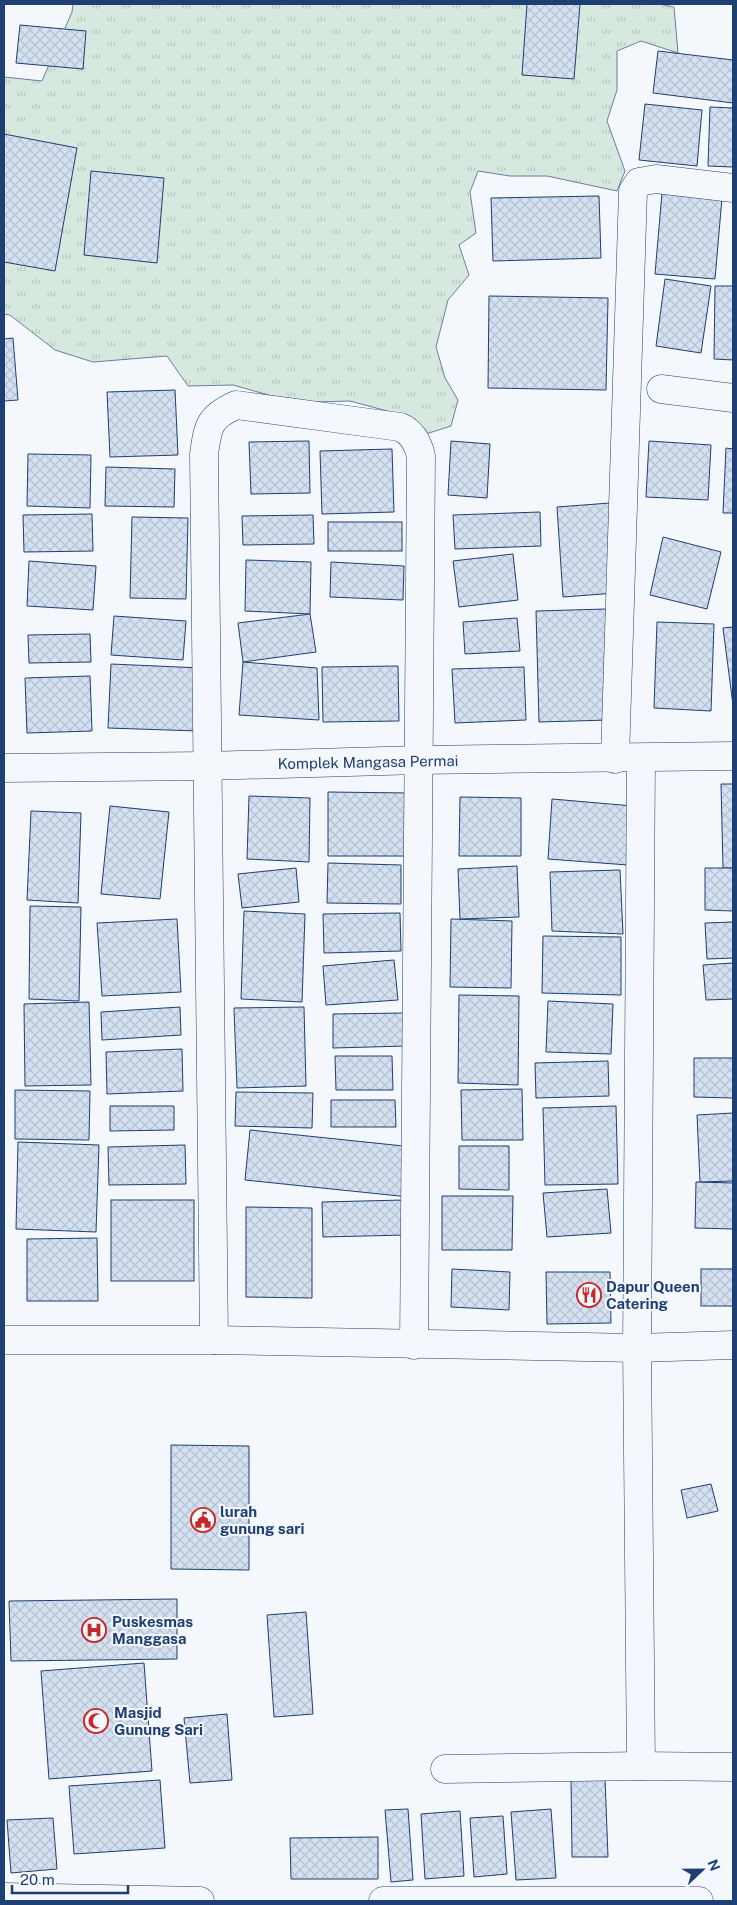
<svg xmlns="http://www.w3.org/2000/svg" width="737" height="1905" font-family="'Public Sans',sans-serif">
  <defs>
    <pattern id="grass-tufts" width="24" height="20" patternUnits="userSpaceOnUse" patternTransform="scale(1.25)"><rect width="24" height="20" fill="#d7e8df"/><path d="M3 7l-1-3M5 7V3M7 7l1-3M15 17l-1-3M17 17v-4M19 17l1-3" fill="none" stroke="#b8c8c3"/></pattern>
    <pattern id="building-cross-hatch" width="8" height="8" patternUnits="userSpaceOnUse" patternTransform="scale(1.25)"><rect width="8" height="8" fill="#d5e0f0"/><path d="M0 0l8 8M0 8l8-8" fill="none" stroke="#b6c1d1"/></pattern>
  </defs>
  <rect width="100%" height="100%" fill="#f4f7fb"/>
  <path fill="url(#grass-tufts)" stroke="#687fa3" d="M73,4H660L674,7L678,53L641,41L617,51V90L607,121L625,171L617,191L547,176H510L478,171L470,192L476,233L459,245L469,275L448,300L436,347L445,378L458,400L451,426L426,434L391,412L350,401L314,402L272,396L233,385L188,386L167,356L93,362L55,350L10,315L4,314V77L42,81L72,12Z"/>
  <g fill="url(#building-cross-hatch)" stroke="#1d3f73">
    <path d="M527,4H580L574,79L522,75Z"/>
    <path d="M20,25L86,31L83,69L16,63Z"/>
    <path d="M658,51L733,60V103L653,93Z"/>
    <path d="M645,104L702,110L697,166L639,160Z"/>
    <path d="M710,107L733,108V167L708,166Z"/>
    <path d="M4,134L77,148L55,271L4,262Z"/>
    <path d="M91,171L164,178L157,263L84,255Z"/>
    <path d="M662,193L722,198L715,279L655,274Z"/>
    <path d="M599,196L601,258L493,261L491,198Z"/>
    <path d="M665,279L711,286L701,353L656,346Z"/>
    <path d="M715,286H733V360L714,359Z"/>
    <path d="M489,296L608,298L606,390L488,388Z"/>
    <path d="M13,338L18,400L4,401V339Z"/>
    <path d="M175,390L178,455L110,457L107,392Z"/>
    <path d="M309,441L310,493L251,494L249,442Z"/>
    <path d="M451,441L490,444L487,498L448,495Z"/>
    <path d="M649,441L711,445L708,500L646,497Z"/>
    <path d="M726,448L733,449V513H723Z"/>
    <path d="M392,449L394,512L322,514L320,451Z"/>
    <path d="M28,454L91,455L90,508L27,506Z"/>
    <path d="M106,467L175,469L174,507L105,506Z"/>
    <path d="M610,503L616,593L563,597L557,507Z"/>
    <path d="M540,512L541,546L455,549L453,515Z"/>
    <path d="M92,514L93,551L24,552L23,515Z"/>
    <path d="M313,515L314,544L243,545L242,516Z"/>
    <path d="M132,517L188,518L186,599L130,598Z"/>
    <rect x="328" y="522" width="74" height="29"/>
    <path d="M663,537L721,552L707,609L650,595Z"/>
    <path d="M513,554L518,600L459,607L453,561Z"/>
    <path d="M246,560L311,562L310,614L245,611Z"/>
    <path d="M29,561L96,566L93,610L27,606Z"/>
    <path d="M331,562L404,566L403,600L330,597Z"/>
    <path d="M606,609L609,720L539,722L536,611Z"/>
    <path d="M310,614L316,652L243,662L238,623Z"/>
    <path d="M114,616L186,621L183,660L111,655Z"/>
    <path d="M517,618L520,651L465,654L463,622Z"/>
    <path d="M657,622L714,624L711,711L654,708Z"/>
    <path d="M733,627V705L723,628Z"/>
    <path d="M90,634L91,662L29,663L28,635Z"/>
    <path d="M243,662L317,668L319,720L239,715Z"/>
    <path d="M111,664L201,668L198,731L108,728Z"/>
    <path d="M398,666L399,721L323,722L322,667Z"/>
    <path d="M524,667L526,720L455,723L452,669Z"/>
    <path d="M90,676L92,731L27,733L25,678Z"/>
    <path d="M721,784H733V868H723Z"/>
    <path d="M328,792L409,793V856H328Z"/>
    <path d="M249,796L310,798L309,862L247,859Z"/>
    <path d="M460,797L521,798V856H459Z"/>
    <path d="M552,799L633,806L628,865L548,859Z"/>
    <path d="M110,806L169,812L160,899L101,894Z"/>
    <path d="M31,811L81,813L78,903L27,900Z"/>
    <path d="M328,863L401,865V904L327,903Z"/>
    <path d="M517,866L519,917L460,919L458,869Z"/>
    <path d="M296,868L299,902L242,908L238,874Z"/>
    <path d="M705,868H733V911L705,910Z"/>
    <path d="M620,870L623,934L552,931L550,872Z"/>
    <path d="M30,906L81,907L79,1001L29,999Z"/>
    <path d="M244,911L305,914L302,1002L241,999Z"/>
    <path d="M400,913L401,951L324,953L323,914Z"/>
    <path d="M177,919L181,992L102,996L97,923Z"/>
    <path d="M451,919L512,921L511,988L450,987Z"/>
    <path d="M733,922V958L707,959L705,923Z"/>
    <path d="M543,936L621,937V995L542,993Z"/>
    <path d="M394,960L398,1000L326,1005L323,966Z"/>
    <path d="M733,963V999L706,1000L703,965Z"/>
    <path d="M459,995L519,996L518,1085L458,1083Z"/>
    <path d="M548,1001L613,1004L611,1054L546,1052Z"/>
    <path d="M89,1002L91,1085L25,1086L24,1004Z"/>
    <path d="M180,1007L181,1035L102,1040L101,1012Z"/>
    <path d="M304,1007L306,1086L237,1088L234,1008Z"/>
    <path d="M405,1013L406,1046L333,1048V1014Z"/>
    <path d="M182,1049L183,1091L107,1094L106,1052Z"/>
    <path d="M335,1056H392L393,1090H336Z"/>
    <path d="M694,1058H733V1098L694,1097Z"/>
    <path d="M608,1061L609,1096L536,1098L535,1063Z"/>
    <path d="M522,1089L523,1140H462L461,1090Z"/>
    <path d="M15,1090L90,1091L89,1140L15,1139Z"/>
    <path d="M236,1092L313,1093L312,1128L235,1126Z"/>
    <path d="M331,1100H395L396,1127H331Z"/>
    <path d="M110,1106H174V1130L110,1131Z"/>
    <path d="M616,1106L618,1184L545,1185L543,1108Z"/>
    <path d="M733,1113V1181L700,1182L697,1115Z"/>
    <path d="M250,1130L413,1147L409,1197L245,1180Z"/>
    <path d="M18,1142L99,1145L96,1232L16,1229Z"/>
    <path d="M185,1145L186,1184L109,1185L108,1147Z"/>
    <path d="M459,1146H509V1190L459,1189Z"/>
    <path d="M696,1182L733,1183V1229L695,1228Z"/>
    <path d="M607,1189L611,1233L547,1237L543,1193Z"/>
    <path d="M442,1196H513L512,1250H442Z"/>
    <rect x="111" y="1200" width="83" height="81"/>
    <path d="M404,1200L405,1235L323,1237L322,1202Z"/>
    <path d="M246,1207L312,1208V1298L246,1297Z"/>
    <path d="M97,1238L98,1301H27V1239Z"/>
    <path d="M452,1269L510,1272L509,1310L451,1307Z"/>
    <rect x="701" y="1269" width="32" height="37"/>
    <path d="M546,1272H610L611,1323L547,1324Z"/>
    <path d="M171,1445L249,1446V1570L171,1569Z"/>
    <path d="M711,1484L718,1511L687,1518L681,1490Z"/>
    <path d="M177,1599V1659L11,1661L9,1601Z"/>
    <path d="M306,1612L313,1714L274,1717L267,1615Z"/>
    <path d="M144,1663L152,1771L49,1779L41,1671Z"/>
    <path d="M227,1714L232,1780L190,1783L184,1718Z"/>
    <path d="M605,1778L608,1857H572L571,1779Z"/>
    <path d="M160,1780L165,1848L74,1854L69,1786Z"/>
    <path d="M408,1809L413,1880L391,1882L385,1810Z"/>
    <path d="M551,1809L556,1878L516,1880L511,1812Z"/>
    <path d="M460,1811L464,1876L425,1879L421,1814Z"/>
    <path d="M503,1816L507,1874L474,1877L470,1818Z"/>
    <path d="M53,1818L57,1869L11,1873L7,1820Z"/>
    <path d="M378,1837V1879H291L290,1838Z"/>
  </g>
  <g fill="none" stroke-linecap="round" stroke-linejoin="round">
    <defs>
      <g id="street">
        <path d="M661,389L733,398"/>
        <path d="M615,759L633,191L639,182L656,179L733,188"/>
        <path d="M641,759L637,1348L641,1766"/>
        <path d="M4,768L206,766L419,760L733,756"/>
        <path d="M4,1340H214L637,1348L733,1345"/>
        <path d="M214,1340L204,454C208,426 209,417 236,405L400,427C412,432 418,443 421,456L414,1345"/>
        <path d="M445,1769L641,1766L733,1767"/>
        <path d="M4,1897L200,1901"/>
        <path d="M383,1901H699"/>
      </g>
    </defs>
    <use href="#street" stroke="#1d3f73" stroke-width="29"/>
    <use href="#street" stroke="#f4f7fb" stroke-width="28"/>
  </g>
  <defs>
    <symbol id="restaurant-ring" viewBox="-11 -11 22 22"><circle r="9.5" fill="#f4f7fb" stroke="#c62828" stroke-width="1.5"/><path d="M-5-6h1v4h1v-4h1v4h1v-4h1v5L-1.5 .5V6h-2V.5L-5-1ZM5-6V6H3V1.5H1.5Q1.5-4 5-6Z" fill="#c62828"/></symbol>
    <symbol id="civic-ring" viewBox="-11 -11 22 22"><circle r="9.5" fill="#f4f7fb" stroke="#c62828" stroke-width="1.5"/><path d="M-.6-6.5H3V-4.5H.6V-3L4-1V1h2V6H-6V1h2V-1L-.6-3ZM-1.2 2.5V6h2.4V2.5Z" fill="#c62828"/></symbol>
    <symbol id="hospital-ring" viewBox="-11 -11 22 22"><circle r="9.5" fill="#f4f7fb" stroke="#c62828" stroke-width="1.5"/><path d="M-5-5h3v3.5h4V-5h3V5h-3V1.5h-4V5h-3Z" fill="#c62828"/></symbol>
    <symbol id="mosque-ring" viewBox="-11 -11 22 22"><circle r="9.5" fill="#f4f7fb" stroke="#c62828" stroke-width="1.5"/><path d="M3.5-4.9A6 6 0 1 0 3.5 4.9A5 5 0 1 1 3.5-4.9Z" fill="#c62828"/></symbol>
  </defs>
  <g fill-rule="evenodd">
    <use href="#restaurant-ring" x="575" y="1281" width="28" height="28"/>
    <use href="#civic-ring" x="189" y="1506" width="28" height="28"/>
    <use href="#hospital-ring" x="80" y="1616" width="28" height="28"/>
    <use href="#mosque-ring" x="82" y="1707" width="28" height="28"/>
  </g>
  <g text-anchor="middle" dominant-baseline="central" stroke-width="4" stroke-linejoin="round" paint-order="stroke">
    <g font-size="15" fill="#1d3f73" stroke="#f4f7fb">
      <text transform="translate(368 762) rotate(-1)">Komplek Mangasa Permai</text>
    </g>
    <g font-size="15" font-weight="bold" fill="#1d3f73" stroke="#f4f7fb" text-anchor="start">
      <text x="606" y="1286">Dapur Queen<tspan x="606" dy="17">Catering</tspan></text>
      <text x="220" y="1511">lurah<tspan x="220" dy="17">gunung sari</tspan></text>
      <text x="112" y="1621">Puskesmas<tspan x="112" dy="17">Manggasa</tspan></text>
      <text x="114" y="1712">Masjid<tspan x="114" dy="17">Gunung Sari</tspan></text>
    </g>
  </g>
  <rect width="737" height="1905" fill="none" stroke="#1d3f73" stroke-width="10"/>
  <g transform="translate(702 1870) rotate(68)" stroke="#f4f7fb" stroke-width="4" paint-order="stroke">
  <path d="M0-4L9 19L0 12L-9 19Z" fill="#1d3f73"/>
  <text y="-8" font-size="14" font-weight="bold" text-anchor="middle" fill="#1d3f73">N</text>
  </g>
  <path d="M12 1885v8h116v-8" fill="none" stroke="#1d3f73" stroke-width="2.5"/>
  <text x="20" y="1885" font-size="15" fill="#1d3f73" stroke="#f4f7fb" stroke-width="4" paint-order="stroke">20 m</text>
</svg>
